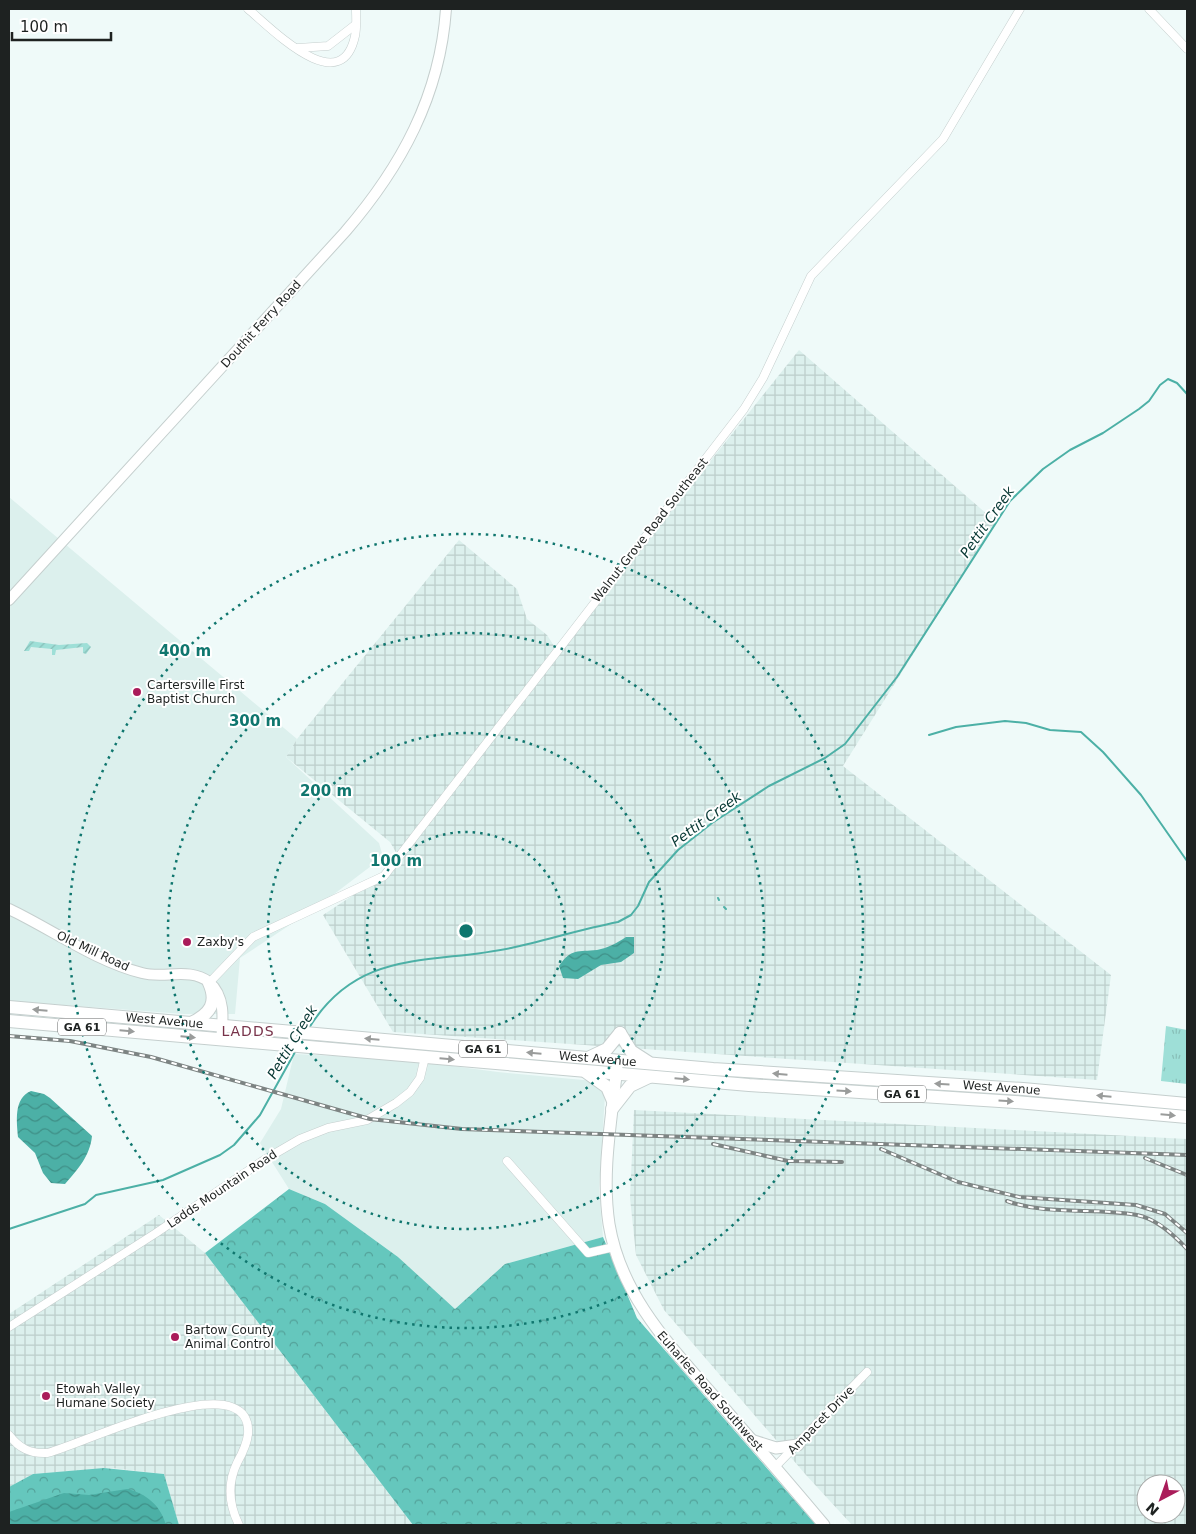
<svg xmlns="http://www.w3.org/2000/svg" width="1196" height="1534" font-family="'DejaVu Sans',sans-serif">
  <defs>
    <pattern id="industrial-grid" width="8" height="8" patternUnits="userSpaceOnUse" patternTransform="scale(1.25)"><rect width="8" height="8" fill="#dcf0ed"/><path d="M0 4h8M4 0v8" fill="none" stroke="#bccecb"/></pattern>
    <pattern id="forest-crowns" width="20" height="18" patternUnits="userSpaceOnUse" patternTransform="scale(1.25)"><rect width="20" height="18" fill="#65c7bd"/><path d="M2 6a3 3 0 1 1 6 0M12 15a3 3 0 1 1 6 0" fill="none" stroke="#53a199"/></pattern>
    <pattern id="park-tufts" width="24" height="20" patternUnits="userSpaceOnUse" patternTransform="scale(1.25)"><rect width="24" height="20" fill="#9edfd7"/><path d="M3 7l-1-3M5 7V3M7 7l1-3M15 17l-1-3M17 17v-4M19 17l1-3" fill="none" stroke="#88bfb8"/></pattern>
    <pattern id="garden-furrows" width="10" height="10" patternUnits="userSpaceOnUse" patternTransform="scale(1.25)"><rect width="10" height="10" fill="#9edfd7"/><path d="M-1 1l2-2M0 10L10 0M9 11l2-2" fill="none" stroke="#88bfb8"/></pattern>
    <pattern id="water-waves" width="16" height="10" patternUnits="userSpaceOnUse" patternTransform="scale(1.25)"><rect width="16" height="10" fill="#4cb0a6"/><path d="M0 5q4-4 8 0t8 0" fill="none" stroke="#3f8f87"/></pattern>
  </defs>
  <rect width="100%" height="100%" fill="#effaf9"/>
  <g fill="#dcf0ed">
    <path d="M9,497L297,739L286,757L379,843L383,857L317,907L240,958L235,1014H184L9,1001Z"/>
    <path d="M294,1054L398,1059L498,1072L594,1081L605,1095L599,1190L603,1237L505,1264L455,1309L398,1257L325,1204L289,1189L260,1143L281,1109Z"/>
  </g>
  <g fill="url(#industrial-grid)" fill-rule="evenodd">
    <path d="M799,350L996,522L843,766L1111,975L1097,1080L393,1032L323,915L402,863L390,842L286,757L297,739L459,540L517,589L527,619L547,635L558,652Z"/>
    <path d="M634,1110L1187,1139V1525H852L806,1475L664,1310L636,1255L630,1198ZM1146,1484H1176V1514H1146Z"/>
    <path d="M159,1215L205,1253L413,1525H179L164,1474L111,1468L33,1474L9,1487V1314Z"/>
  </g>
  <g fill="url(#forest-crowns)">
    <path d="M289,1189L325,1204L398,1257L455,1309L505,1264L603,1237L637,1318L816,1525H413L205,1253Z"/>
    <path d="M104,1468L164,1474L179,1525H9V1487L33,1474Z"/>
  </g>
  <path fill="url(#park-tufts)" d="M1166,1026L1187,1030V1084L1161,1081Z"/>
  <path fill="url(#garden-furrows)" d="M30,641L59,645L87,643L91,647L86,654L83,653V647L56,650L55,655H52V649L31,647L29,651H24Z"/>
  <g fill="url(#water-waves)">
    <path d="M626,937H634V953L621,962L601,965L578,979L563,978L559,966C571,948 578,952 597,950C608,948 617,943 626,937Z"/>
    <path d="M31,1091L44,1094L50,1098L92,1136C90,1156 78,1169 65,1184L51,1183L43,1173L35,1153L18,1137C17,1123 13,1098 31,1091Z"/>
    <path d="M127,1489C146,1493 161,1506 166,1525H9V1512L64,1493L89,1495Z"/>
  </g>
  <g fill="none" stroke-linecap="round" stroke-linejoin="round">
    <g stroke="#4cb0a6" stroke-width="2">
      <path d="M929,735L956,727L1005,721L1026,723L1050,730L1081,732L1103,752L1141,795L1187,861"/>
      <path d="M718,898L719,900"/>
      <path d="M724,907L726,909"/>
      <path d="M309,1028C359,947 432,965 511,948C547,940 582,929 618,922L631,915L638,906L649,882L678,850L712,823L769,786L825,758L845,744L897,677L1010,501L1043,469L1070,450L1103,433L1139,409L1149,401L1160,385L1168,379L1177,383L1187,394"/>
      <path d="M9,1229L85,1204L96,1195L163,1180L220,1155L234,1145L260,1115L295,1052"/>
    </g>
    <defs>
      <g id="minor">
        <path d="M248,9C271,28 341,101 355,36C357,27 356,17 356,9"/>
        <path d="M1149,9L1187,49"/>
        <path d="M298,48L328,46L355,25"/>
        <path d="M209,983L253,937L384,876L744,409L763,378L811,276L943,139L1020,9"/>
        <path d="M507,1161L588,1253L614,1247"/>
        <path d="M9,1327L156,1233L264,1160L300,1139L328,1128L367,1120L396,1103L410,1092L420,1078L425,1057"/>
        <path d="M9,1435C19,1448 30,1454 47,1453C76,1447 253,1360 248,1434C247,1444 242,1454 237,1463C227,1484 229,1505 239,1525"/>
        <path d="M775,1467L867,1372"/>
      </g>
      <g id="tertiary">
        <path d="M9,600L345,232C401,167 440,96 446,9"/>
        <path d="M9,909C53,930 95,961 142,973C164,979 190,967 209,982C226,997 223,1020 221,1040"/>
      </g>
      <g id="secondary">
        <path d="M617,1066C612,1117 601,1172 609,1224C621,1297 672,1348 718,1401C754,1443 789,1483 824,1525"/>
        <path d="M754,1441L776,1448L798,1445"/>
      </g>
      <g id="primary">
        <path id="s1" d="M9,1007L713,1069L1023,1089L1187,1104"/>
        <path d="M9,1021L749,1085L1015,1102L1187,1117"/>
        <path d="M191,1023C210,1014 218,1003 209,983"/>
        <path d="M620,1033L631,1051L648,1062"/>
        <path d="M590,1057L607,1049L620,1033"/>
        <path d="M586,1072L607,1087L613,1101"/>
        <path d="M612,1109L630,1086L649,1077"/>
      </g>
    </defs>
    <use href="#minor" stroke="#c5cfce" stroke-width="9"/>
    <use href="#tertiary" stroke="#c5cfce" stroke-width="12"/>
    <use href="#secondary" stroke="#c5cfce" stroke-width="13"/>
    <use href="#primary" stroke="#c5cfce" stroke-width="14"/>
    <use href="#minor" stroke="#fff" stroke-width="8"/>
    <use href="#tertiary" stroke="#fff" stroke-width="10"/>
    <use href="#secondary" stroke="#fff" stroke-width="11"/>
    <use href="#primary" stroke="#fff" stroke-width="12"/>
    <defs>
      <g id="rail">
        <path d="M9,1036L70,1041L151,1057L370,1119L462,1129L1187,1155"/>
        <path d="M713,1144L788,1161L842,1162"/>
        <path d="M881,1149L958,1182L1019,1197L1136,1205L1165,1214L1187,1233"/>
        <path d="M1145,1158L1187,1175"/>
        <path d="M1007,1201C1049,1216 1094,1207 1137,1215C1157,1219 1174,1235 1187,1249"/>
      </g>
    </defs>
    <use href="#rail" stroke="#7d8483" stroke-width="4"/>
    <use href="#rail" stroke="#fff" stroke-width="2" stroke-dasharray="5.5" stroke-linecap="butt"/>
  </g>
  <defs><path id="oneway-solid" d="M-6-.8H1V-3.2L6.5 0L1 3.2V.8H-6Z" transform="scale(1.25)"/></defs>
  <g fill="#9a9c9b">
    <use href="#oneway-solid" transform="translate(40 1010) rotate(-175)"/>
    <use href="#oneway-solid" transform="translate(127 1031) rotate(5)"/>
    <use href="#oneway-solid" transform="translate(188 1037) rotate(5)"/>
    <use href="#oneway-solid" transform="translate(372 1039) rotate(-175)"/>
    <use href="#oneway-solid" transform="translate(534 1053) rotate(-175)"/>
    <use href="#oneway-solid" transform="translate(447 1059) rotate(5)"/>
    <use href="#oneway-solid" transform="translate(780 1074) rotate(-175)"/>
    <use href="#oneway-solid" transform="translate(682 1079) rotate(5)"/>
    <use href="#oneway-solid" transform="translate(942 1084) rotate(-177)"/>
    <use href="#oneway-solid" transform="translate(844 1091) rotate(3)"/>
    <use href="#oneway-solid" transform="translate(1104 1096) rotate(-175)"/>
    <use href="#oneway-solid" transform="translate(1006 1101) rotate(4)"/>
    <use href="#oneway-solid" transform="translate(1168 1115) rotate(5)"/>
  </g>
  <g fill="none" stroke="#0f766e" stroke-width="2.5" stroke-dasharray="2.5 5">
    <circle cx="466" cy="931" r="99"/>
    <circle cx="466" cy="931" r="198"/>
    <circle cx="466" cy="931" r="298"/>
    <circle cx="466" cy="931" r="397"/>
  </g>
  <g fill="#aa1c5a" stroke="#fff" stroke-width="2">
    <circle cx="137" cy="692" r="5"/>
    <circle cx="187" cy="942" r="5"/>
    <circle cx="175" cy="1337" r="5"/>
    <circle cx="46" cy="1396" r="5"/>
  </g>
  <g text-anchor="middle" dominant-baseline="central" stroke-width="4" stroke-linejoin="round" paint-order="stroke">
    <g fill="#fff" stroke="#626464" stroke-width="1">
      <rect x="58" y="1018.5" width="48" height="17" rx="4"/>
      <rect x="459" y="1040.5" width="48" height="17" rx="4"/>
      <rect x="878" y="1085.5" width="48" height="17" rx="4"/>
    </g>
    <g font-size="11" font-weight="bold" fill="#1e2221">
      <text x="82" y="1027">GA 61</text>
      <text x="483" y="1049">GA 61</text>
      <text x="902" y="1094">GA 61</text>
    </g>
    <g font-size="12" fill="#1e2221" stroke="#fff">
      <text transform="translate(261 324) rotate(-48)">Douthit Ferry Road</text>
      <text transform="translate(650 530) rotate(-52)">Walnut Grove Road Southeast</text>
      <text transform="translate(93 951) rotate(25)">Old Mill Road</text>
      <text stroke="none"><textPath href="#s1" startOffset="156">West Avenue</textPath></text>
      <text stroke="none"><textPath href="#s1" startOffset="591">West Avenue</textPath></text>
      <text stroke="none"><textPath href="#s1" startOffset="996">West Avenue</textPath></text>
      <text transform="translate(222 1189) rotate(-34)">Ladds Mountain Road</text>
      <text transform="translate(710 1391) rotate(49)">Euharlee Road Southwest</text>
      <text transform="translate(821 1420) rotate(-46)">Ampacet Drive</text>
    </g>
    <g font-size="12" fill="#1e2221" stroke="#fff" text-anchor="start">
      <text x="147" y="685">Cartersville First<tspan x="147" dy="14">Baptist Church</tspan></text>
      <text x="197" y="942">Zaxby's</text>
      <text x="185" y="1330">Bartow County<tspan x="185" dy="14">Animal Control</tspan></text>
      <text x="56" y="1389">Etowah Valley<tspan x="56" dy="14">Humane Society</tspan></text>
    </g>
    <g font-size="14" font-style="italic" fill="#073834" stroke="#fff">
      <text transform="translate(987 522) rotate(-55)">Pettit Creek</text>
      <text transform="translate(706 819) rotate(-36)">Pettit Creek</text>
      <text transform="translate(292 1042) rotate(-59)">Pettit Creek</text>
    </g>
    <g font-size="14" letter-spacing="1" fill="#773249" stroke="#fff">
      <text x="248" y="1031">LADDS</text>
    </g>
  </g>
  <circle cx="466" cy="931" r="8" fill="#0f766e" stroke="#fff" stroke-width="2.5"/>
  <g font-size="15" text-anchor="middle" font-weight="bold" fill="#0f766e" stroke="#fff" stroke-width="4" stroke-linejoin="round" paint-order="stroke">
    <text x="185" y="656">400 m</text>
    <text x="255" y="726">300 m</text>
    <text x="326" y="796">200 m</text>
    <text x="396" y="866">100 m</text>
  </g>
  <rect width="1196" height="1534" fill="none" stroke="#1e2221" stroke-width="20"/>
  <g transform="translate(1161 1499) rotate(221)"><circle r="24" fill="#ffffff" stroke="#a5a7a6"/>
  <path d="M0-4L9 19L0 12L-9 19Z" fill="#aa1c5a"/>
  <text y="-8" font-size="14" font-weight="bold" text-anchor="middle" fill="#1e2221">N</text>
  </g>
  <path d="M12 32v8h99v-8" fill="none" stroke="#1e2221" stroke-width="2.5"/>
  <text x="20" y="32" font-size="15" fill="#1e2221" stroke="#ffffff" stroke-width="4" paint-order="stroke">100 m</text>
</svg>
